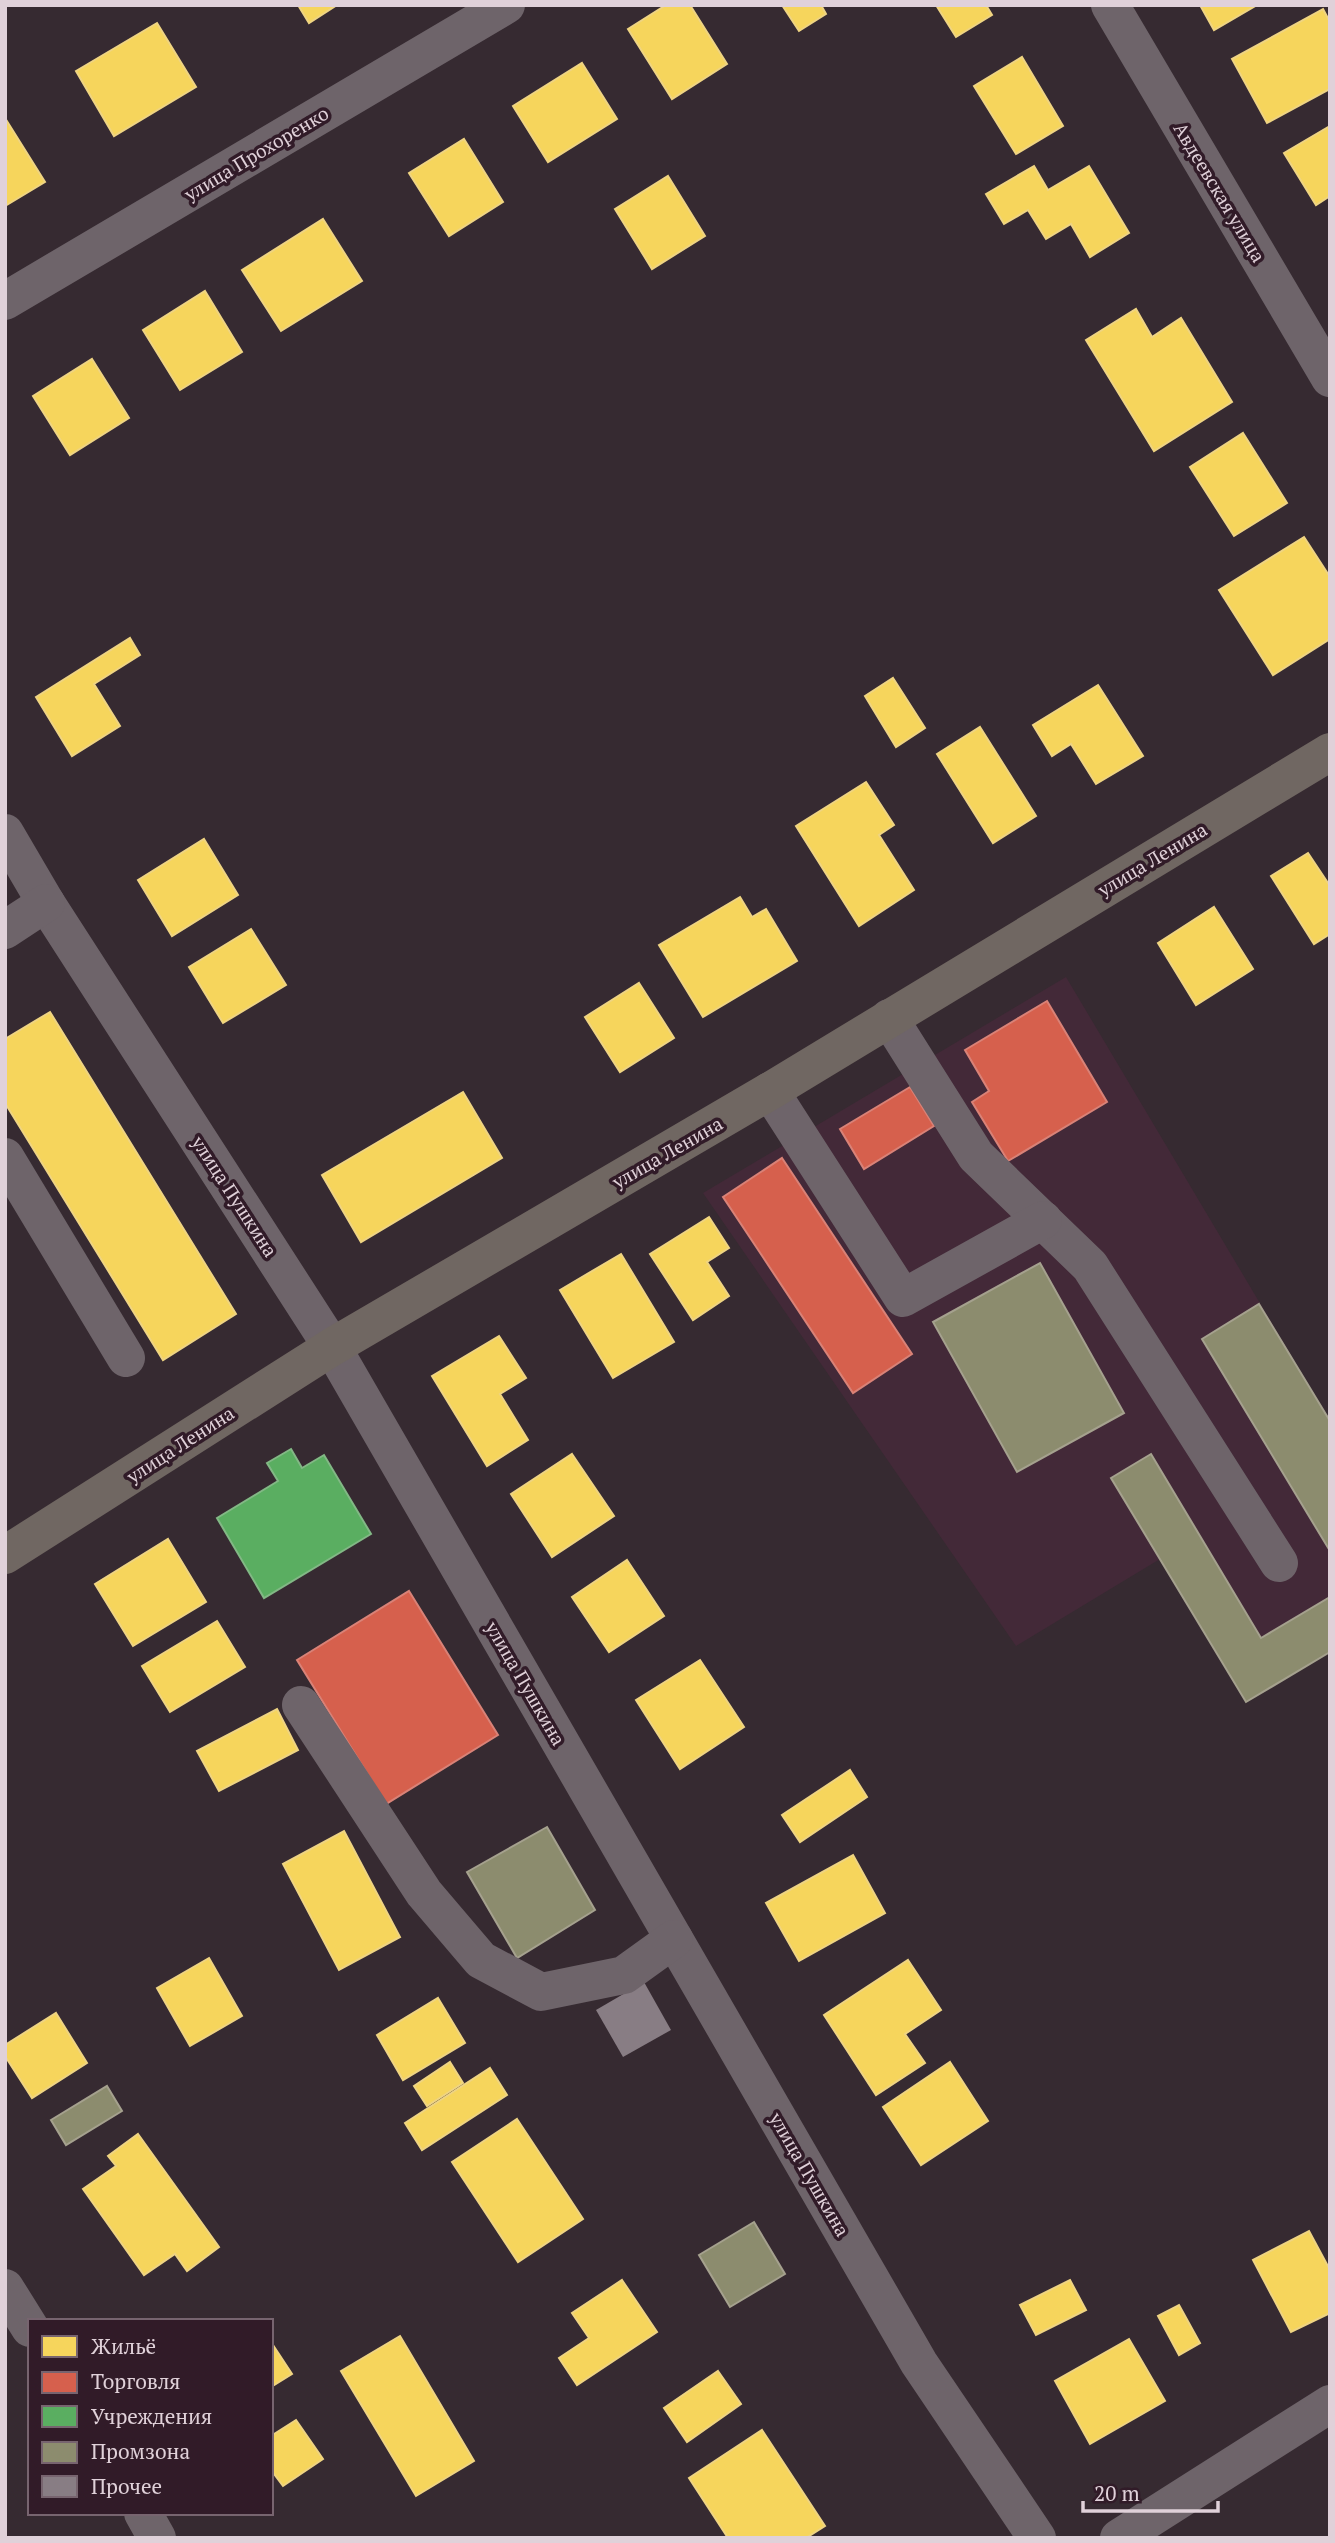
<svg xmlns="http://www.w3.org/2000/svg" width="1335" height="2543" font-family="'PT Serif',serif">
  <rect width="100%" height="100%" fill="#362a31"/>
  <path fill="#432938" d="M1066,977L1330,1421V1652L1246,1702L1160,1559L1016,1646L703,1193Z"/>
  <g fill="#f6d55c" stroke="#efd482" stroke-width="2">
    <path d="M298,5H337L309,23Z"/>
    <path d="M666,5H690L727,64L672,99L628,29Z"/>
    <path d="M782,5H821L826,14L799,31Z"/>
    <path d="M936,5H986L992,15L956,37Z"/>
    <path d="M1200,5H1257L1214,30Z"/>
    <path d="M1323,9L1330,22V89L1267,123L1232,59Z"/>
    <path d="M157,23L196,87L114,136L76,71Z"/>
    <path d="M1022,57L1063,126L1016,154L974,86Z"/>
    <path d="M582,63L617,119L548,162L513,106Z"/>
    <path d="M5,118L45,182L5,206Z"/>
    <path d="M1330,126V196L1316,205L1284,153Z"/>
    <path d="M464,139L503,202L449,236L409,173Z"/>
    <path d="M1034,166L1048,190L1089,166L1129,233L1090,257L1071,224L1046,239L1028,210L1004,224L986,194Z"/>
    <path d="M668,176L705,236L652,269L615,209Z"/>
    <path d="M323,219L362,281L281,331L242,270Z"/>
    <path d="M205,291L242,352L180,390L143,330Z"/>
    <path d="M1136,309L1152,337L1181,318L1232,402L1154,451L1086,340Z"/>
    <path d="M92,359L129,418L70,455L33,396Z"/>
    <path d="M1243,433L1287,503L1234,536L1190,467Z"/>
    <path d="M1304,537L1330,577V639L1273,675L1219,590Z"/>
    <path d="M130,638L140,655L94,684L120,726L72,756L36,697Z"/>
    <path d="M893,678L925,728L896,747L865,696Z"/>
    <path d="M1098,685L1143,756L1096,784L1071,744L1052,756L1033,725Z"/>
    <path d="M980,727L1036,816L993,843L937,754Z"/>
    <path d="M866,782L894,825L879,835L914,890L859,926L796,826Z"/>
    <path d="M204,839L238,895L172,936L138,880Z"/>
    <path d="M1308,853L1330,886V934L1314,944L1271,876Z"/>
    <path d="M740,897L752,917L766,909L797,961L703,1017L659,945Z"/>
    <path d="M1214,907L1253,969L1196,1005L1158,943Z"/>
    <path d="M251,929L286,985L223,1023L189,967Z"/>
    <path d="M639,983L674,1038L620,1072L585,1017Z"/>
    <path d="M50,1012L236,1314L163,1360L5,1103V1039Z"/>
    <path d="M463,1092L502,1158L361,1242L322,1175Z"/>
    <path d="M709,1217L729,1248L707,1262L729,1296L693,1320L650,1254Z"/>
    <path d="M621,1254L674,1342L613,1378L560,1290Z"/>
    <path d="M499,1336L526,1378L500,1394L528,1440L487,1466L432,1376Z"/>
    <path d="M572,1454L614,1516L552,1557L511,1494Z"/>
    <path d="M168,1539L206,1602L133,1646L95,1584Z"/>
    <path d="M627,1560L664,1616L609,1652L572,1597Z"/>
    <path d="M217,1621L245,1667L170,1712L142,1666Z"/>
    <path d="M700,1660L744,1727L680,1769L636,1700Z"/>
    <path d="M277,1709L298,1750L219,1791L197,1751Z"/>
    <path d="M850,1770L867,1797L800,1842L782,1815Z"/>
    <path d="M344,1831L400,1937L339,1970L283,1864Z"/>
    <path d="M853,1855L885,1913L799,1961L766,1903Z"/>
    <path d="M209,1958L242,2016L190,2046L157,1988Z"/>
    <path d="M908,1960L941,2010L905,2034L925,2063L876,2095L824,2015Z"/>
    <path d="M438,1998L465,2043L403,2080L377,2035Z"/>
    <path d="M56,2013L87,2063L32,2098L5,2056V2045Z"/>
    <path d="M450,2062L463,2083L427,2106L414,2086Z"/>
    <path d="M950,2062L988,2121L921,2165L883,2107Z"/>
    <path d="M490,2068L507,2095L422,2150L405,2123Z"/>
    <path d="M517,2119L583,2219L518,2262L452,2162Z"/>
    <path d="M138,2134L219,2247L187,2271L175,2254L144,2275L83,2189L116,2166L108,2156Z"/>
    <path d="M1309,2231L1330,2270V2313L1291,2332L1253,2260Z"/>
    <path d="M622,2280L657,2332L577,2385L559,2358L589,2338L572,2313Z"/>
    <path d="M1070,2280L1086,2310L1036,2335L1020,2305Z"/>
    <path d="M1179,2305L1200,2343L1179,2355L1158,2316Z"/>
    <path d="M400,2336L474,2461L416,2496L341,2371Z"/>
    <path d="M1129,2339L1165,2401L1090,2444L1055,2381Z"/>
    <path d="M271,2342L292,2374L271,2387Z"/>
    <path d="M718,2371L741,2404L687,2442L664,2408Z"/>
    <path d="M296,2420L323,2459L283,2486L271,2470V2436Z"/>
    <path d="M762,2430L825,2526L806,2538H728L689,2478Z"/>
  </g>
  <g fill="#d6604d" stroke="#d98277" stroke-width="2">
    <path d="M1047,1001L1107,1102L1008,1161L972,1102L989,1091L965,1050Z"/>
    <path d="M910,1087L934,1126L864,1169L840,1129Z"/>
    <path d="M782,1158L912,1354L853,1393L723,1197Z"/>
    <path d="M409,1591L498,1735L386,1804L297,1660Z"/>
  </g>
  <path fill="#5aae61" stroke="#82b885" stroke-width="2" d="M291,1449L302,1468L324,1455L371,1534L264,1598L217,1518L278,1481L267,1463Z"/>
  <g fill="#8c8c6e" stroke="#a5a18e" stroke-width="2">
    <path d="M1040,1263L1124,1413L1017,1472L933,1322Z"/>
    <path d="M1259,1304L1330,1421V1551L1202,1339Z"/>
    <path d="M1151,1454L1261,1638L1330,1597V1652L1246,1702L1111,1478Z"/>
    <path d="M547,1827L595,1910L517,1958L467,1872Z"/>
    <path d="M107,2086L122,2111L66,2145L51,2120Z"/>
    <path d="M754,2222L785,2274L730,2307L699,2255Z"/>
  </g>
  <path fill="#887d84" d="M644,1982L671,2030L623,2057L596,2010Z"/>
  <g fill="none" stroke-linecap="round" stroke-linejoin="round">
    <g stroke="#6e646a" stroke-width="38">
      <path d="M1110,5L1330,378"/>
      <path d="M5,301L506,5"/>
      <path d="M5,833L46,903L332,1347L919,2363L1037,2538"/>
      <path d="M5,930L46,903"/>
      <path d="M889,1018L976,1156L1090,1266L1279,1563"/>
      <path d="M770,1091L903,1298L1043,1220"/>
      <path d="M5,1157L126,1358"/>
      <path d="M301,1705L424,1893L481,1960L541,1992L624,1975L674,1939"/>
      <path d="M5,2288L30,2328"/>
      <path d="M143,2513L157,2538"/>
      <path d="M1119,2538L1330,2404"/>
    </g>
    <path stroke="#706762" stroke-width="38" d="M5,1555L332,1347L770,1091L1330,752"/>
  </g>
  <g text-anchor="middle" dominant-baseline="central" stroke-width="7" stroke-linejoin="round" paint-order="stroke">
    <g font-size="19" fill="#e0d1d9" stroke="#311b28">
      <text transform="translate(256 153) rotate(-31)">улица Прохоренко</text>
      <text transform="translate(1220 192) rotate(59)">Авдеевская улица</text>
      <text transform="translate(1152 859) rotate(-31)">улица Ленина</text>
      <text transform="translate(667 1152) rotate(-30)">улица Ленина</text>
      <text transform="translate(235 1196) rotate(57)">улица Пушкина</text>
      <text transform="translate(180 1444) rotate(-33)">улица Ленина</text>
      <text transform="translate(526 1683) rotate(60)">улица Пушкина</text>
      <text transform="translate(810 2174) rotate(60)">улица Пушкина</text>
    </g>
  </g>
  <rect width="1335" height="2543" fill="none" stroke="#e0d1d9" stroke-width="14"/>
  <rect x="28" y="2319" width="245" height="196" fill="#311b28" stroke="#77646f" stroke-width="2"/>
  <rect x="42" y="2336" width="35" height="21" fill="#f6d55c" stroke="#77646f" stroke-width="2"/>
  <text x="91" y="2354" font-size="21" fill="#e0d1d9">Жильё</text>
  <rect x="42" y="2372" width="35" height="21" fill="#d6604d" stroke="#77646f" stroke-width="2"/>
  <text x="91" y="2389" font-size="21" fill="#e0d1d9">Торговля</text>
  <rect x="42" y="2406" width="35" height="21" fill="#5aae61" stroke="#77646f" stroke-width="2"/>
  <text x="91" y="2424" font-size="21" fill="#e0d1d9">Учреждения</text>
  <rect x="42" y="2442" width="35" height="21" fill="#8c8c6e" stroke="#77646f" stroke-width="2"/>
  <text x="91" y="2459" font-size="21" fill="#e0d1d9">Промзона</text>
  <rect x="42" y="2476" width="35" height="21" fill="#887d84" stroke="#77646f" stroke-width="2"/>
  <text x="91" y="2494" font-size="21" fill="#e0d1d9">Прочее</text>
  <path d="M1083 2501v10h135v-10" fill="none" stroke="#e0d1d9" stroke-width="3.5"/>
  <text x="1094" y="2501" font-size="21" fill="#e0d1d9" stroke="#311b28" stroke-width="5" paint-order="stroke">20 m</text>
</svg>
